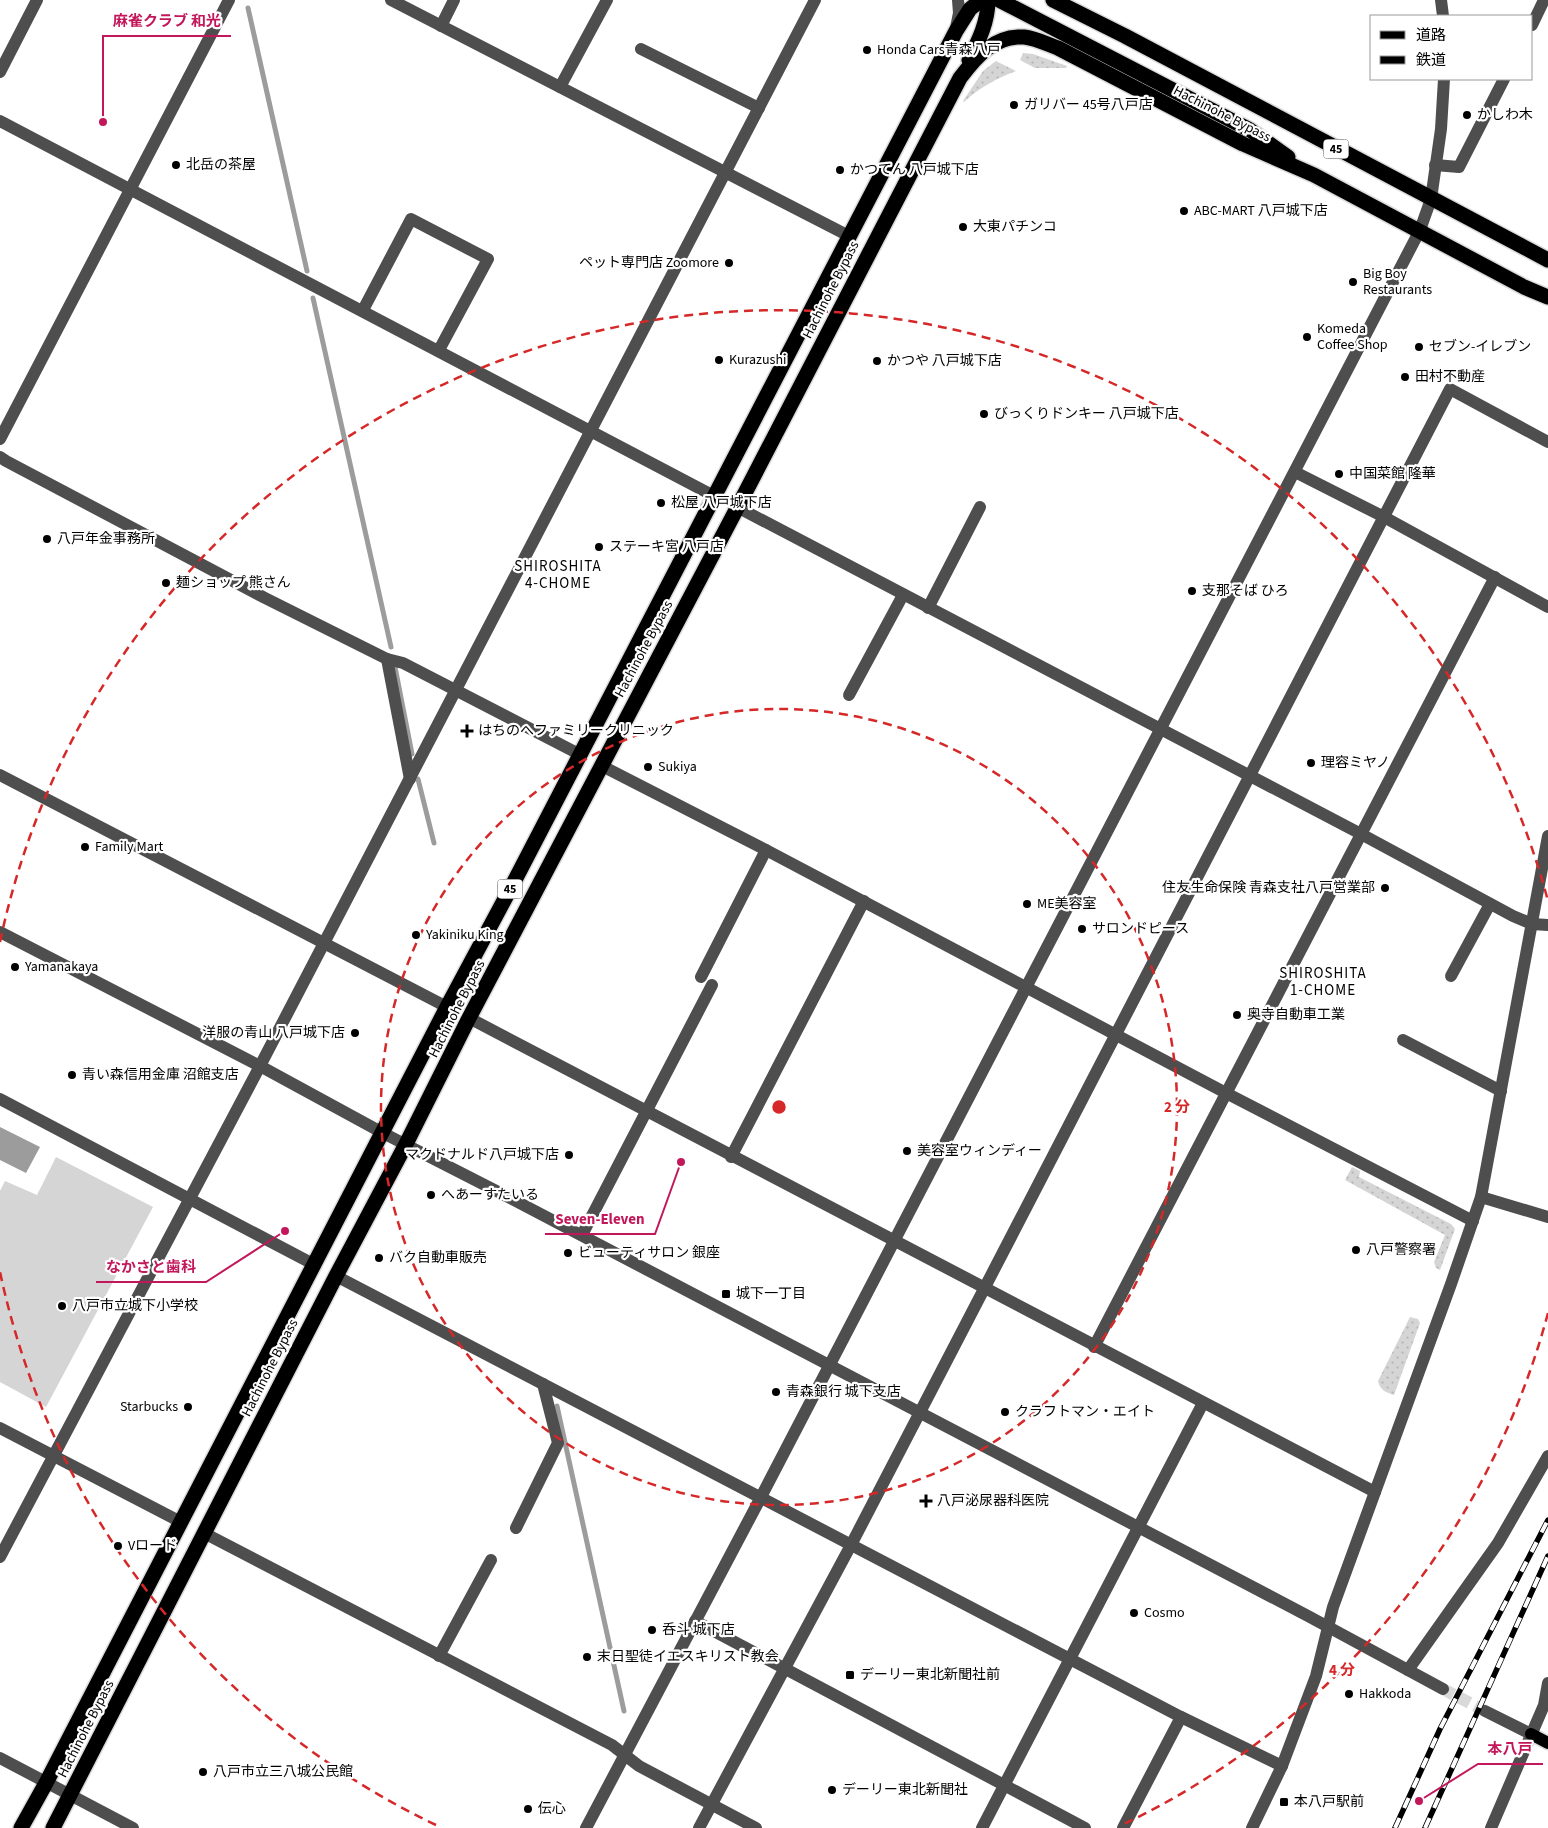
<svg xmlns="http://www.w3.org/2000/svg" width="1548" height="1828" font-family="'Source Sans 3','Noto Sans JP',sans-serif">
  <defs>
    <pattern id="grass-dots" width="8" height="8" patternUnits="userSpaceOnUse" patternTransform="scale(1.25)"><rect width="8" height="8" fill="#d5d5d5"/><path d="M2 2h.1M6 6h.1" fill="none" stroke="#b5b5b5" stroke-width="1.8" stroke-linecap="round"/></pattern>
  </defs>
  <rect width="100%" height="100%" fill="#fff"/>
  <g fill="url(#grass-dots)">
    <path d="M1023,53L1033,54L1067,66L1066,68H1035L1020,60Z"/>
    <path d="M996,61L1016,71C996,79 980,87 964,102L963,101L983,71Z"/>
    <path d="M1352,1167L1360,1171L1359,1177L1451,1224L1455,1229L1440,1270L1436,1268L1434,1262L1445,1235L1345,1180Z"/>
    <path d="M1410,1317L1418,1319L1420,1323L1394,1395C1385,1392 1380,1390 1378,1381Z"/>
  </g>
  <path fill="#d5d5d5" d="M56,1157L153,1207L46,1407L0,1382V1191L5,1181L37,1195Z"/>
  <path fill="#9c9c9c" d="M0,1127L40,1147L26,1173L0,1160Z"/>
  <g fill="none" stroke-linecap="round" stroke-linejoin="round">
    <g stroke="#9c9c9c" stroke-width="5">
      <path d="M248,8L307,271"/>
      <path d="M313,298L391,647"/>
      <path d="M395,667L412,754"/>
      <path d="M418,779L434,843"/>
      <path d="M557,1406L624,1711"/>
    </g>
    <path stroke="#d9d9d9" stroke-width="12" stroke-dasharray="12 6" stroke-linecap="butt" d="M1443,1689L1485,1711"/>
    <defs>
      <path id="major" d="M1531,1734L1548,1743"/>
      <g id="highway">
        <path d="M999,0L1250,130L1288,157"/>
        <path d="M1053,0L1125,36L1548,260"/>
        <path d="M969,60C979,40 988,22 988,0"/>
        <path d="M21,1828L46,1783L447,1007L515,880L956,31L970,9L981,0"/>
        <path d="M53,1828L336,1276L406,1144L469,1018L745,493L960,78C976,57 994,35 1024,37C1035,38 1047,44 1058,48L1243,144L1314,175L1524,287L1548,297"/>
      </g>
    </defs>
    <use href="#major" stroke="#dbdbdb" stroke-width="15"/>
    <use href="#highway" stroke="#dbdbdb" stroke-width="18"/>
    <g stroke="#4e4e4e" stroke-width="12">
      <path d="M391,0L849,236"/>
      <path d="M1441,0L1443,16"/>
      <path d="M1532,25L1544,0"/>
      <path d="M441,26L454,0"/>
      <path d="M956,28L959,13L958,0"/>
      <path d="M641,49L759,108"/>
      <path d="M0,72L37,0"/>
      <path d="M560,87L607,0"/>
      <path d="M0,121L714,496"/>
      <path d="M1435,165L1459,167L1504,79"/>
      <path d="M363,310L411,219L488,259L439,350"/>
      <path d="M0,439L229,0"/>
      <path d="M0,457L6,461L265,598L387,659L403,663L579,754"/>
      <path d="M1295,472L1384,517L1548,607"/>
      <path d="M737,507L1361,834L1513,916L1532,924L1548,925"/>
      <path d="M928,608L980,507"/>
      <path d="M387,659L410,779"/>
      <path d="M849,695L903,595"/>
      <path d="M602,766L766,850L1226,1093L1473,1221"/>
      <path d="M0,775L447,1007"/>
      <path d="M0,932L260,1066L383,1133L512,1199L1308,1616L1443,1689"/>
      <path d="M1451,976L1490,904"/>
      <path d="M701,977L766,850"/>
      <path d="M469,1018L1375,1492"/>
      <path d="M1403,1040L1501,1091"/>
      <path d="M0,1099L315,1265"/>
      <path d="M731,1157L864,901"/>
      <path d="M1481,1197L1548,1217"/>
      <path d="M582,1235L712,985"/>
      <path d="M336,1276L1181,1717L1282,1766"/>
      <path d="M1094,1347L1495,577"/>
      <path d="M0,1428L181,1522"/>
      <path d="M516,1528L558,1443L543,1384"/>
      <path d="M204,1533L612,1745L639,1766L756,1828"/>
      <path d="M0,1557L260,1066L815,0"/>
      <path d="M695,1621L1085,1828"/>
      <path d="M439,1656L491,1560"/>
      <path d="M1408,1670L1498,1543L1548,1456"/>
      <path d="M1485,1711L1531,1734"/>
      <path d="M0,1758L133,1828"/>
      <path d="M586,1828L761,1497L1420,230L1431,199L1441,129L1444,79"/>
      <path d="M699,1828L851,1545L984,1289L1450,389L1548,442"/>
      <path d="M982,1828L1203,1403"/>
      <path d="M1123,1828L1181,1717"/>
      <path d="M1252,1828L1282,1766L1316,1676L1333,1607L1451,1284L1481,1197L1548,836"/>
      <path d="M1491,1828L1544,1705L1548,1683"/>
    </g>
    <use href="#major" stroke="#000" stroke-width="12"/>
    <use href="#highway" stroke="#000" stroke-width="15"/>
    <defs>
      <g id="rail">
        <path d="M1395,1828L1440,1729L1548,1520"/>
        <path d="M1425,1828L1548,1556"/>
      </g>
    </defs>
    <use href="#rail" stroke="#000" stroke-width="5.5"/>
    <use href="#rail" stroke="#fff" stroke-width="4" stroke-dasharray="11" stroke-linecap="butt"/>
  </g>
  <g fill="none" stroke="#d62828" stroke-width="2.5" stroke-dasharray="9 6">
    <circle cx="779" cy="1107" r="398"/>
    <path d="M1548 1313A796 796 0 0 1 1122 1825M436 1825A796 796 0 0 1 0 1272M0 942A796 796 0 0 1 1548 901"/>
  </g>
  <g fill="#000" stroke="#fff" stroke-width="2">
    <circle cx="867" cy="50" r="5"/>
    <circle cx="1014" cy="105" r="5"/>
    <circle cx="1467" cy="115" r="5"/>
    <circle cx="176" cy="165" r="5"/>
    <circle cx="840" cy="170" r="5"/>
    <circle cx="1184" cy="211" r="5"/>
    <circle cx="963" cy="227" r="5"/>
    <circle cx="729" cy="263" r="5"/>
    <circle cx="1353" cy="282" r="5"/>
    <circle cx="1307" cy="337" r="5"/>
    <circle cx="1419" cy="347" r="5"/>
    <circle cx="719" cy="360" r="5"/>
    <circle cx="877" cy="361" r="5"/>
    <circle cx="1405" cy="377" r="5"/>
    <circle cx="984" cy="414" r="5"/>
    <circle cx="1339" cy="474" r="5"/>
    <circle cx="661" cy="503" r="5"/>
    <circle cx="47" cy="539" r="5"/>
    <circle cx="599" cy="547" r="5"/>
    <circle cx="166" cy="583" r="5"/>
    <circle cx="1192" cy="591" r="5"/>
    <path d="M464.5 723.5h5v5h5v5h-5v5h-5v-5h-5v-5h5z"/>
    <circle cx="1311" cy="763" r="5"/>
    <circle cx="648" cy="767" r="5"/>
    <circle cx="85" cy="847" r="5"/>
    <circle cx="1385" cy="888" r="5"/>
    <circle cx="1027" cy="904" r="5"/>
    <circle cx="1082" cy="929" r="5"/>
    <circle cx="416" cy="935" r="5"/>
    <circle cx="15" cy="967" r="5"/>
    <circle cx="1237" cy="1015" r="5"/>
    <circle cx="355" cy="1033" r="5"/>
    <circle cx="72" cy="1075" r="5"/>
    <circle cx="907" cy="1151" r="5"/>
    <circle cx="569" cy="1155" r="5"/>
    <circle cx="431" cy="1195" r="5"/>
    <circle cx="1356" cy="1250" r="5"/>
    <circle cx="568" cy="1253" r="5"/>
    <circle cx="379" cy="1258" r="5"/>
    <rect x="721" y="1289" width="10" height="10" rx="2.5"/>
    <circle cx="62" cy="1306" r="5"/>
    <circle cx="776" cy="1392" r="5"/>
    <circle cx="188" cy="1407" r="5"/>
    <circle cx="1005" cy="1412" r="5"/>
    <path d="M923.5 1493.5h5v5h5v5h-5v5h-5v-5h-5v-5h5z"/>
    <circle cx="118" cy="1546" r="5"/>
    <circle cx="1134" cy="1613" r="5"/>
    <circle cx="652" cy="1630" r="5"/>
    <circle cx="587" cy="1657" r="5"/>
    <rect x="845" y="1670" width="10" height="10" rx="2.5"/>
    <circle cx="1349" cy="1694" r="5"/>
    <circle cx="203" cy="1772" r="5"/>
    <circle cx="832" cy="1790" r="5"/>
    <rect x="1279" y="1797" width="10" height="10" rx="2.5"/>
    <circle cx="528" cy="1809" r="5"/>
  </g>
  <g text-anchor="middle" dominant-baseline="central" stroke-width="4.5" stroke-linejoin="round" paint-order="stroke">
    <g fill="#fff" stroke="#4c4c4c" stroke-width="1">
      <rect x="1323.5" y="139.5" width="25" height="19" rx="4"/>
      <rect x="497.5" y="879.5" width="25" height="19" rx="4"/>
    </g>
    <g font-size="12" font-weight="bold" fill="#000">
      <text x="1336" y="149">45</text>
      <text x="510" y="889">45</text>
    </g>
    <g font-size="14" fill="#000" stroke="#fff" text-anchor="start">
      <text x="877" y="50">Honda Cars青森八戸</text>
      <text x="1024" y="105">ガリバー 45号八戸店</text>
      <text x="1477" y="115">かしわ木</text>
      <text x="186" y="165">北岳の茶屋</text>
      <text x="850" y="170">かつてん 八戸城下店</text>
      <text x="1194" y="211">ABC-MART 八戸城下店</text>
      <text x="973" y="227">大東パチンコ</text>
      <text x="719" y="263" text-anchor="end">ペット専門店 Zoomore</text>
      <text x="1363" y="274">Big Boy<tspan x="1363" dy="16">Restaurants</tspan></text>
      <text x="1317" y="329">Komeda<tspan x="1317" dy="16">Coffee Shop</tspan></text>
      <text x="1429" y="347">セブン-イレブン</text>
      <text x="729" y="360">Kurazushi</text>
      <text x="887" y="361">かつや 八戸城下店</text>
      <text x="1415" y="377">田村不動産</text>
      <text x="994" y="414">びっくりドンキー 八戸城下店</text>
      <text x="1349" y="474">中国菜館 隆華</text>
      <text x="671" y="503">松屋 八戸城下店</text>
      <text x="57" y="539">八戸年金事務所</text>
      <text x="609" y="547">ステーキ宮 八戸店</text>
      <text x="176" y="583">麺ショップ 熊さん</text>
      <text x="1202" y="591">支那そば ひろ</text>
      <text x="478" y="731">はちのへファミリークリニック</text>
      <text x="1321" y="763">理容ミヤノ</text>
      <text x="658" y="767">Sukiya</text>
      <text x="95" y="847">Family Mart</text>
      <text x="1375" y="888" text-anchor="end">住友生命保険 青森支社八戸営業部</text>
      <text x="1037" y="904">ME美容室</text>
      <text x="1092" y="929">サロンドピース</text>
      <text x="426" y="935">Yakiniku King</text>
      <text x="25" y="967">Yamanakaya</text>
      <text x="1247" y="1015">奥寺自動車工業</text>
      <text x="345" y="1033" text-anchor="end">洋服の青山 八戸城下店</text>
      <text x="82" y="1075">青い森信用金庫 沼館支店</text>
      <text x="917" y="1151">美容室ウィンディー</text>
      <text x="559" y="1155" text-anchor="end">マクドナルド八戸城下店</text>
      <text x="441" y="1195">へあーすたいる</text>
      <text x="1366" y="1250">八戸警察署</text>
      <text x="578" y="1253">ビューティサロン 銀座</text>
      <text x="389" y="1258">バク自動車販売</text>
      <text x="736" y="1294">城下一丁目</text>
      <text x="72" y="1306">八戸市立城下小学校</text>
      <text x="786" y="1392">青森銀行 城下支店</text>
      <text x="178" y="1407" text-anchor="end">Starbucks</text>
      <text x="1015" y="1412">クラフトマン・エイト</text>
      <text x="937" y="1501">八戸泌尿器科医院</text>
      <text x="128" y="1546">Vロード</text>
      <text x="1144" y="1613">Cosmo</text>
      <text x="662" y="1630">呑斗 城下店</text>
      <text x="597" y="1657">末日聖徒イエスキリスト教会</text>
      <text x="860" y="1675">デーリー東北新聞社前</text>
      <text x="1359" y="1694">Hakkoda</text>
      <text x="213" y="1772">八戸市立三八城公民館</text>
      <text x="842" y="1790">デーリー東北新聞社</text>
      <text x="1294" y="1802">本八戸駅前</text>
      <text x="538" y="1809">伝心</text>
    </g>
    <g font-size="14" fill="#000" stroke="#fff">
      <text transform="translate(1222 114) rotate(27)">Hachinohe Bypass</text>
      <text transform="translate(831 290) rotate(-63)">Hachinohe Bypass</text>
      <text transform="translate(644 649) rotate(-62)">Hachinohe Bypass</text>
      <text transform="translate(457 1009) rotate(-63)">Hachinohe Bypass</text>
      <text transform="translate(270 1368) rotate(-63)">Hachinohe Bypass</text>
      <text transform="translate(86 1729) rotate(-63)">Hachinohe Bypass</text>
    </g>
    <g font-size="15" letter-spacing="1" fill="#000" stroke="#fff">
      <text x="558" y="566">SHIROSHITA<tspan x="558" dy="17">4-CHOME</tspan></text>
      <text x="1323" y="973">SHIROSHITA<tspan x="1323" dy="17">1-CHOME</tspan></text>
    </g>
  </g>
  <circle cx="779" cy="1107" r="8" fill="#d62828" stroke="#fff" stroke-width="2.5"/>
  <g font-size="15" text-anchor="middle" font-weight="bold" fill="#d62828" stroke="#fff" stroke-width="4.5" stroke-linejoin="round" paint-order="stroke">
    <text x="1177" y="1112">2 分</text>
    <text x="1342" y="1675">4 分</text>
  </g>
  <path fill="none" stroke="#c2185b" stroke-width="2" d="M103 122L103 36H231M681 1162L655 1234H545M285 1231L206 1282H96M1419 1801L1478 1764H1543"/>
  <g fill="#c2185b" stroke="#fff" stroke-width="2">
    <circle cx="103" cy="122" r="5"/>
    <circle cx="681" cy="1162" r="5"/>
    <circle cx="285" cy="1231" r="5"/>
    <circle cx="1419" cy="1801" r="5"/>
  </g>
  <g font-size="15" text-anchor="middle" font-weight="bold" fill="#c2185b" stroke="#fff" stroke-width="4.5" stroke-linejoin="round" paint-order="stroke">
    <text x="167" y="26">麻雀クラブ 和光</text>
    <text x="600" y="1224">Seven-Eleven</text>
    <text x="151" y="1272">なかさと歯科</text>
    <text x="1510" y="1754">本八戸</text>
  </g>
  <rect x="1370" y="15" width="162" height="65" fill="#ffffff" stroke="#999999"/>
  <rect x="1380" y="31" width="25" height="8" fill="#000000" stroke="#999999"/>
  <text x="1416" y="40" font-size="15" fill="#000000">道路</text>
  <rect x="1380" y="56" width="25" height="8" fill="#000000" stroke="#999999"/>
  <text x="1416" y="65" font-size="15" fill="#000000">鉄道</text>
</svg>
